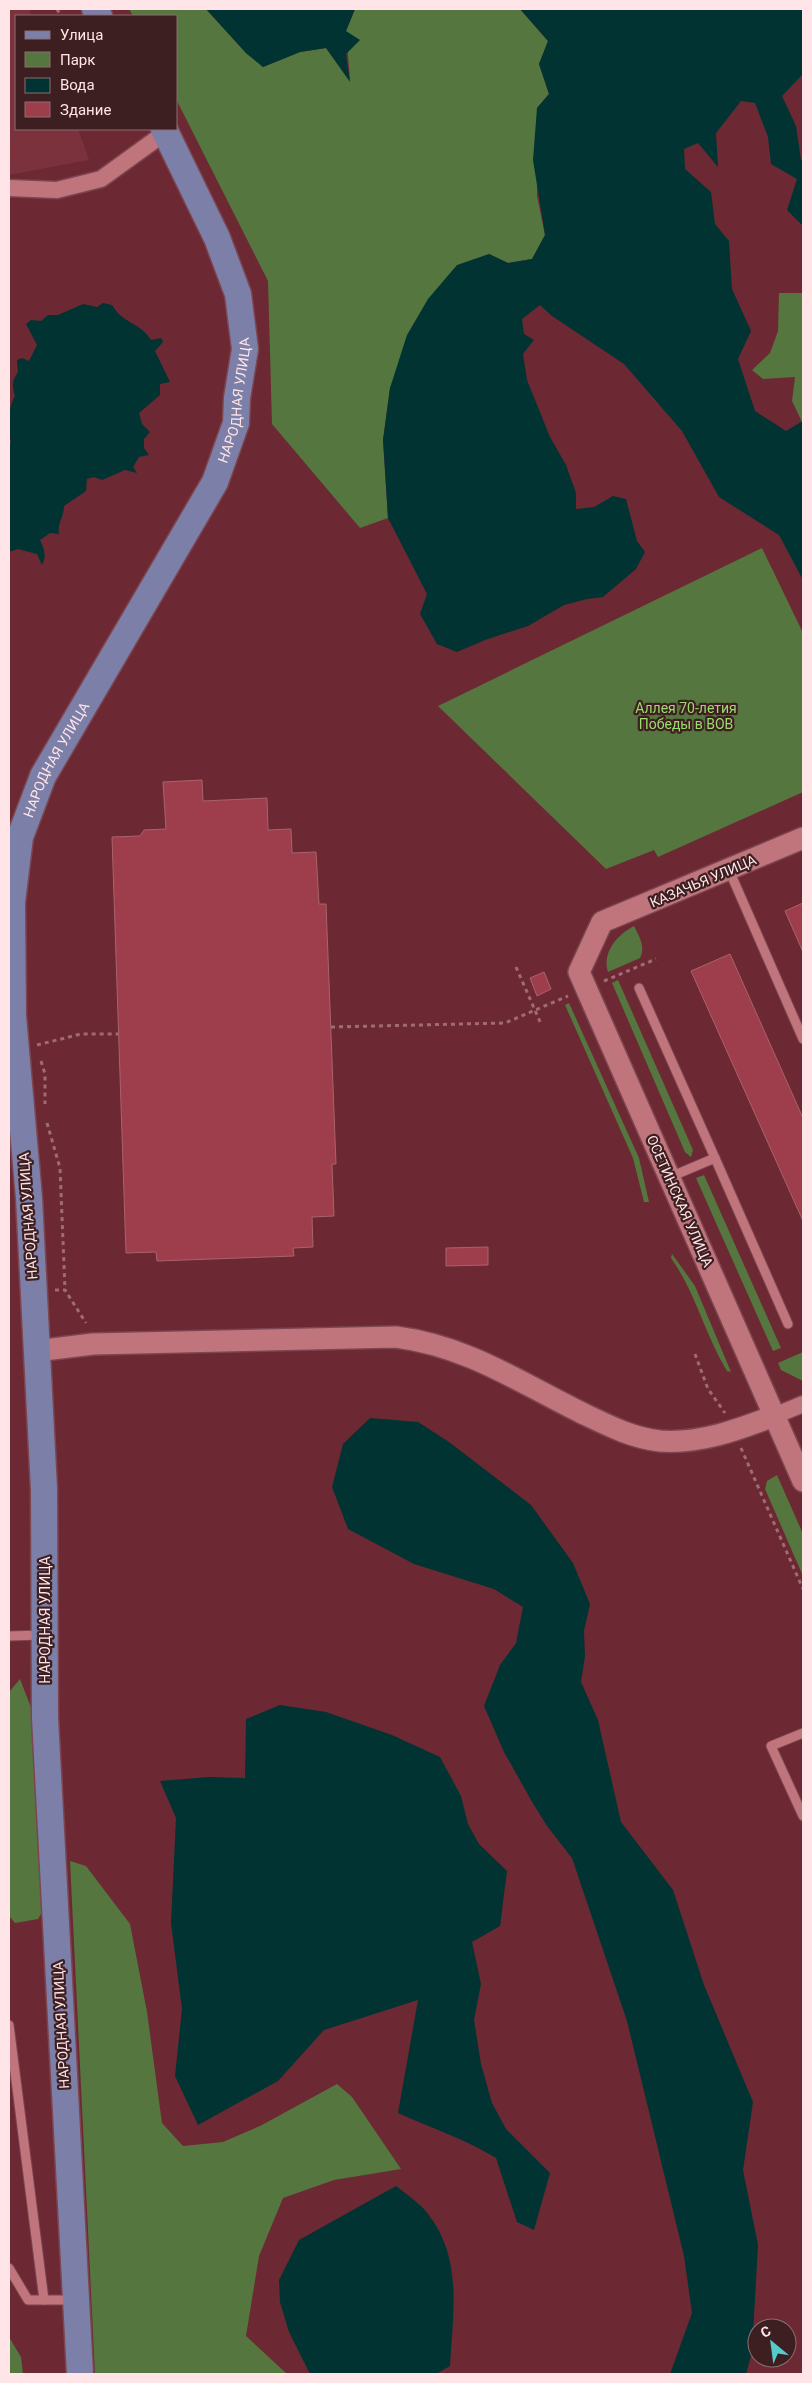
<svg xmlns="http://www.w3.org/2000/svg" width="812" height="2383" font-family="Roboto,sans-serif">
  <rect width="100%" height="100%" fill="#6c2933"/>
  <path fill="#7b323c" d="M9,9H29L32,16H16V129H78L89,160L9,175Z"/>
  <g fill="#55763f">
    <path d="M129,9H206L246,53L263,67L300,52L326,48L350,80L346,31L355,9H520L548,41L539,64L549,94L537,108V196L545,235L532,259L508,263L489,254L390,388L383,440L388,518L360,528L272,424L268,281L176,99V16H133Z"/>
    <path d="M779,293H803V424L792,401L795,377L763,379L752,370L770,353L778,331Z"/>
    <path d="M762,548L803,633V792L658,857L654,850L606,869L438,706Z"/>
    <path d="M634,926C639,936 646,947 640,958L608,972C602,952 617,935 634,926Z"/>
    <path d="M618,980L693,1150L691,1157L685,1152L612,983Z"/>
    <path d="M569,1003L639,1158L649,1202H644L633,1158L565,1005Z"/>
    <path d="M704,1175L781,1348L773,1351L696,1178Z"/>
    <path d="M672,1254L695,1286L731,1372L727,1371C705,1335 696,1293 671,1258Z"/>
    <path d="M803,1352V1381L781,1370L778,1363Z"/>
    <path d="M777,1475L803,1534V1576L765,1489L767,1481Z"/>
    <path d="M20,1679L32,1710L45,1907L38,1919L15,1923L9,1916V1692Z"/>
    <path d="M70,1861L86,1866L130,1924L147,2012L162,2123L183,2146L223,2142L260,2126L337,2084L352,2097L401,2169L334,2180L283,2198L259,2256L246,2336L287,2374H95Z"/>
    <path d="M9,2337L21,2357L23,2374H9Z"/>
  </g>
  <g fill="#003332">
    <path d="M206,9H355L346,31L360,40L346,54L350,82L326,48L300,52L263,67L246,53Z"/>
    <path d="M520,9H803V74L782,96L796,126L801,160L803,161V226L787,210L797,179L771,164L768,137L755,103L741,101L716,133L718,167L698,143L684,149L685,169L711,192L715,224L729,241L732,289L751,331L738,359L755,411L786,431L801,422L803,424V580L779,535L719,497L682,431L624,364L552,316L540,305L522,319L524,334L534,340L523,354L527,380L550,437L566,465L576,493V509L594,507L613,496L626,499L637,541L645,552L636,569L603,597L587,599L564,605L528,626L485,640L457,652L437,644L420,614L427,594L388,518L383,440L390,388L407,335L428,299L457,265L489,254L508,263L532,259L545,235L533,160L537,108L549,94L539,64L548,41Z"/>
    <path d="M103,303L112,305C123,324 140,322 151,340L161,338L163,342L155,351L170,382L160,384V395L139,413L142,424L150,432L144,439V448L149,455L139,457L133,467L137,473L125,470L102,480L94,477L87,479L86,491L64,506C64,517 57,523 59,534L50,533L40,540C44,549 47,555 42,565L37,554L18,549L9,552V447L11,441C5,431 9,406 15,396C12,386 12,380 18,372L17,360L22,358L29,361L37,345L26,324L31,320L41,321L48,315H58L83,304L97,307Z"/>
    <path d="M370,1418L418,1422L449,1442L531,1505L573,1563L590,1604L584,1631L585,1656L581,1682L598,1720L621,1822L673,1890L704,1985L753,2102L743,2170L758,2245L752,2352L746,2374H670L692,2313L684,2256L627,2021L572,1858L547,1826L531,1800L504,1752L484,1706L500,1665L516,1643L523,1607L494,1589L414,1564L348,1529L332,1487L343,1444Z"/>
    <path d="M280,1705L326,1712L392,1735L440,1757L461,1796L468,1824L479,1844L507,1871L500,1926L472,1942L481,1984L474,2020L481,2064L492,2103L506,2129L550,2173L534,2230L517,2222L496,2158C465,2139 431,2128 398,2113L418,2000L324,2030L278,2081L198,2125L175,2076L182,2009L171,1923L176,1818L160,1781L209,1777L245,1778L246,1719Z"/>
    <path d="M396,2186C405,2193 415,2200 423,2208C464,2254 453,2310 450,2366L436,2374H310L289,2332L280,2302L279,2280L299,2240Z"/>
  </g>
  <g fill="#9e3e4c" stroke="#ab626a">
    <path d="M202,780L203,801L267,798L268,830L291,829L292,853L316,852L319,904H326L336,1164H332L334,1216L312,1217L313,1247L293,1248L294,1256L157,1261L156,1252L126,1253L112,837L140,836L144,830L166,829L163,782Z"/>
    <path d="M803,903V952L785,911Z"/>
    <path d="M730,954L803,1118V1221L691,971Z"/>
    <path d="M544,972L551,989L537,996L530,978Z"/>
    <path d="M488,1247V1265L446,1266V1248Z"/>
  </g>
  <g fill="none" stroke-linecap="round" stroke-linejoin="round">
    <defs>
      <g id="service">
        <path d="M729,870L803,1039"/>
        <path d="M639,988L715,1158L670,1177"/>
        <path d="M715,1158L788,1324"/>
        <path d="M9,1636L42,1635"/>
        <path d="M803,1733L771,1746L803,1816"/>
        <path d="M9,2025L44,2300"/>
        <path d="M9,2268L28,2300H73"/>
      </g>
      <g id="minor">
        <path d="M9,188L57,190L101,179L166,132"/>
        <path d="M774,1416L803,1404"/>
      </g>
      <g id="tertiary">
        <path d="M803,838L602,922L579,972L803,1481"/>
        <path d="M36,1351L93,1344L396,1337C467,1346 519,1382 582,1413C607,1425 632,1438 660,1441C700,1444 737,1430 774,1416"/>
      </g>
      <g id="primary">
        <path d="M95,9L99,16"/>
        <path id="s1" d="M80,2374L45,1718L44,1489L29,1198L13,1016L12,902L20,837L43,776L215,482L236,423L237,398L245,349L238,294L217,238L164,129"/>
      </g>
    </defs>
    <use href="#service" stroke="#7c4550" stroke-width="11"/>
    <use href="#minor" stroke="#7c4550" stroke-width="19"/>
    <use href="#tertiary" stroke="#7c4550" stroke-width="24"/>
    <use href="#primary" stroke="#7c4550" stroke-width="29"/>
    <g stroke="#a06b72" stroke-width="3" stroke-dasharray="4 4" stroke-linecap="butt">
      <path d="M57,9L61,16"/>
      <path d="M516,967L541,1024"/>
      <path d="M604,981L656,959"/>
      <path d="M331,1027L505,1023L568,996"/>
      <path d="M37,1045L81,1034H118"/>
      <path d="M41,1061L45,1074V1104"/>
      <path d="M47,1123L60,1168L65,1290"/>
      <path d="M55,1290H65L86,1323"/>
      <path d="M695,1354L708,1389L725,1413"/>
      <path d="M741,1448L803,1589"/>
    </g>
    <use href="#service" stroke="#c0757c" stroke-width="9"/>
    <use href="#minor" stroke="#c0757c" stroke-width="16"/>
    <use href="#tertiary" stroke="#c0757c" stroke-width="21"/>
    <use href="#primary" stroke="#7c7fa8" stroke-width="26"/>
  </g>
  <g text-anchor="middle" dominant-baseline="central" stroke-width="4.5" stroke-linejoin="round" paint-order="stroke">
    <g font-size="14" fill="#ffe5e7" stroke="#3d1f22">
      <text stroke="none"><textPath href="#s1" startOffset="2030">НАРОДНАЯ УЛИЦА</textPath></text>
      <text stroke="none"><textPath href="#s1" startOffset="1625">НАРОДНАЯ УЛИЦА</textPath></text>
      <text transform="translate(703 881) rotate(-23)">КАЗАЧЬЯ УЛИЦА</text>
      <text transform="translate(680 1201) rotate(66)">ОСЕТИНСКАЯ УЛИЦА</text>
      <text transform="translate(28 1216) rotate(-94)">НАРОДНАЯ УЛИЦА</text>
      <text transform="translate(45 1620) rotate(-90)">НАРОДНАЯ УЛИЦА</text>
      <text transform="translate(61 2025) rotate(-93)">НАРОДНАЯ УЛИЦА</text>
    </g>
    <g font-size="14" fill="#9cdc6d" stroke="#3d1f22">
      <text x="686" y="708">Аллея 70-летия<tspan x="686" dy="16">Победы в ВОВ</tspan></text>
    </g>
  </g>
  <rect width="812" height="2383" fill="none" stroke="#ffe5e7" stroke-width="20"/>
  <rect x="15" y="15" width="162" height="115" fill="#3d1f22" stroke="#8b6e71"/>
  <rect x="25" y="31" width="25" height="8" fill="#7c7fa8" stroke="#8b6e71"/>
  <text x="60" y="40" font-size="15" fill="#ffe5e7">Улица</text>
  <rect x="25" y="52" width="25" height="15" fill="#55763f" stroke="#8b6e71"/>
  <text x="60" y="65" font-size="15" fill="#ffe5e7">Парк</text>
  <rect x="25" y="78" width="25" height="15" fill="#003332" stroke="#8b6e71"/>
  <text x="60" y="90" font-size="15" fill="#ffe5e7">Вода</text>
  <rect x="25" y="102" width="25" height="15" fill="#9e3e4c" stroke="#8b6e71"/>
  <text x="60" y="115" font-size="15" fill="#ffe5e7">Здание</text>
  <g transform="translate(772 2343) rotate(331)"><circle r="24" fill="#3d1f22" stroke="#8b6e71"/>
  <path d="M0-4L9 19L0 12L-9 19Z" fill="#53cdcb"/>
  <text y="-8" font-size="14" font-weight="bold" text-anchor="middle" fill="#ffe5e7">С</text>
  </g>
</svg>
